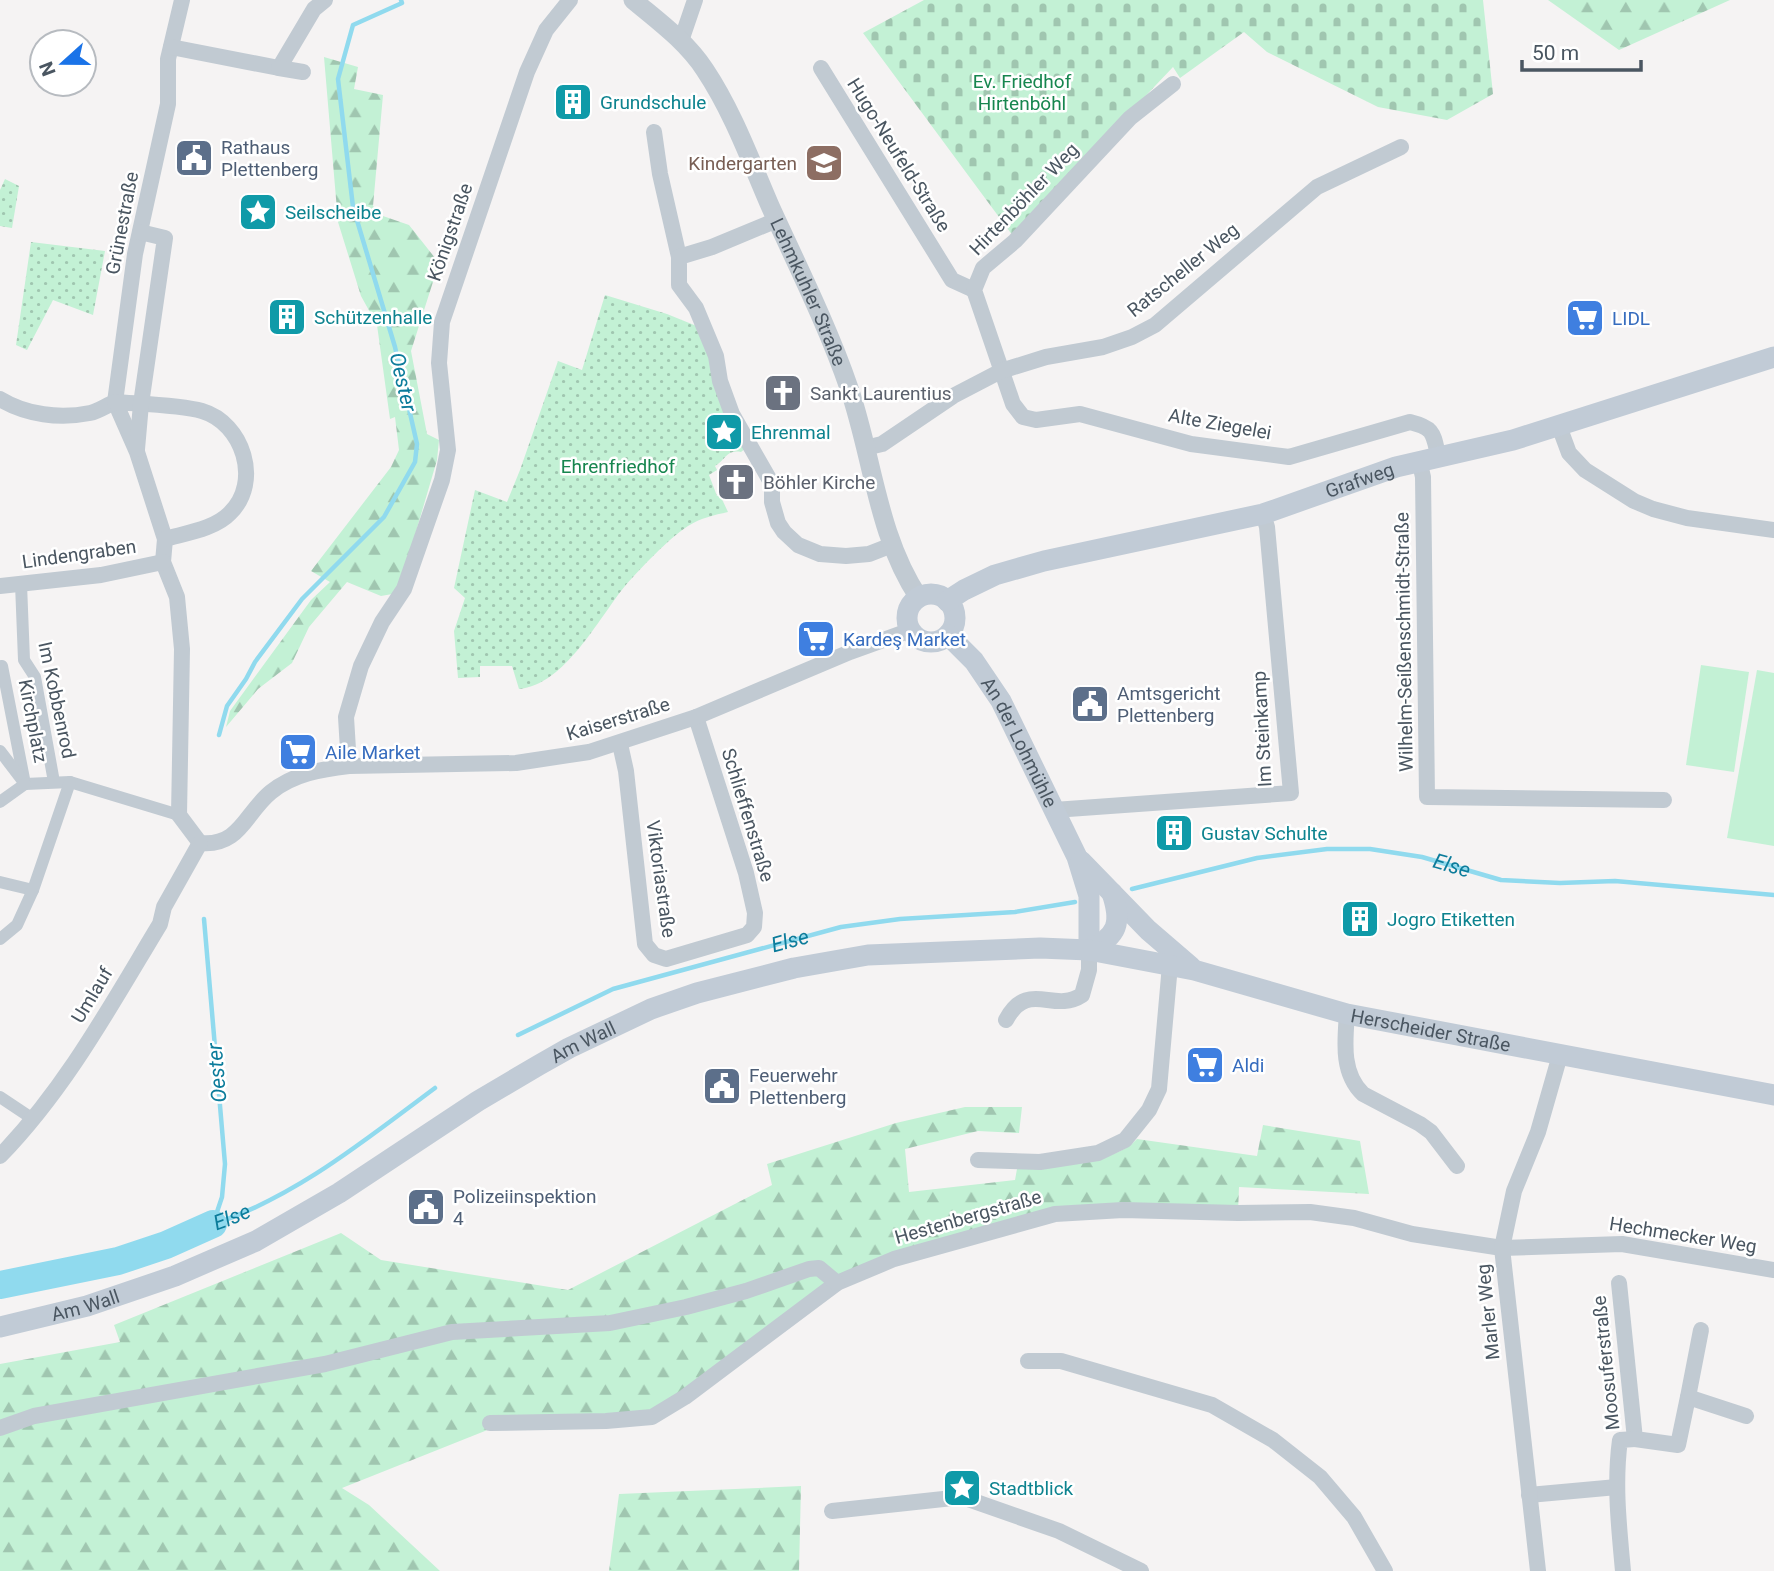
<svg xmlns="http://www.w3.org/2000/svg" width="1774" height="1571" font-family="Roboto,sans-serif">
  <defs>
    <pattern id="grass-dots" width="8" height="8" patternUnits="userSpaceOnUse" patternTransform="scale(1.75)"><rect width="8" height="8" fill="#c3f1d5"/><path d="M2 2h.1M6 6h.1" fill="none" stroke="#a0c6b0" stroke-width="1.8" stroke-linecap="round"/></pattern>
    <pattern id="forest-firs" width="22" height="20" patternUnits="userSpaceOnUse" patternTransform="scale(1.75)"><rect width="22" height="20" fill="#c3f1d5"/><path d="M5 1l3.5 6h-7zM16 11l3.5 6h-7z" fill="#a0c6b0"/></pattern>
    <pattern id="cemetery-stones" width="16" height="16" patternUnits="userSpaceOnUse" patternTransform="scale(1.75)"><rect width="16" height="16" fill="#c3f1d5"/><path d="M2 7V4a2 2 0 0 1 4 0v3zM10 15v-3a2 2 0 0 1 4 0v3z" fill="#a0c6b0"/></pattern>
  </defs>
  <rect width="100%" height="100%" fill="#f5f3f3"/>
  <g fill="url(#grass-dots)">
    <path d="M5,179L19,186L12,228L0,226V190Z"/>
    <path d="M31,242L105,251L93,315L53,300L27,350L16,345Z"/>
    <path d="M605,295L667,314L699,327L746,448L741,452C726,449 726,460 715,466L717,470L709,475L717,496L720,495L728,512C714,515 701,518 688,526C667,540 642,567 625,586C598,619 565,685 519,689L512,666H480V677L458,678L454,631L465,598L454,588L475,490L507,502L520,470L558,361L582,370Z"/>
  </g>
  <g fill="url(#forest-firs)">
    <path d="M1548,0H1730L1619,50Z"/>
    <path d="M324,57L358,67L354,89L383,95L373,206L383,216L409,225L439,263L411,351L427,434L439,440L437,460L398,593L381,596L347,582L309,627L292,663L258,689L226,727L230,711L311,600L330,582L311,571L391,467L399,450L395,417L390,419L377,325L361,296L338,222Z"/>
    <path d="M965,1107H1022L1019,1133L978,1131L905,1149L909,1192L1015,1180L1017,1169C1051,1165 1114,1165 1137,1139L1257,1156L1263,1125L1360,1141L1369,1194L1239,1187L1238,1213L1055,1214L837,1283L652,1417L510,1421L342,1488L369,1505L440,1571H0V1364L120,1342L114,1325L341,1233L381,1260L568,1290L772,1185L767,1164L896,1123Z"/>
    <path d="M801,1486L799,1571H609L619,1494Z"/>
  </g>
  <path fill="url(#cemetery-stones)" d="M924,0H1483L1493,94L1447,120L1378,107L1267,52L1244,32L1180,78L1173,67L1013,236L863,33Z"/>
  <g fill="#c3f1d5">
    <path d="M1701,665L1749,672L1734,772L1686,765Z"/>
    <path d="M1757,670L1774,673V846L1727,838Z"/>
  </g>
  <g fill="none" stroke-linecap="round" stroke-linejoin="round">
    <g stroke="#90daee" stroke-width="4.5">
      <path d="M219,735L227,706L246,679L255,662L302,599L384,517L415,462L417,444L395,347L353,207L338,79L353,25L402,3L401,0"/>
      <path id="s1" d="M1132,889L1257,858L1327,849H1370L1422,857L1501,880L1560,883L1615,881L1774,895"/>
      <path d="M204,919L225,1164L222,1197L213,1224"/>
      <path id="s2" d="M518,1035L613,989L841,927L900,919L1015,912L1075,902"/>
      <path id="s3" d="M214,1224C297,1196 365,1140 435,1088"/>
    </g>
    <path stroke="#90daee" stroke-width="28" d="M0,1285L118,1261L166,1245L213,1224"/>
    <g stroke="#c1cad2" stroke-width="12">
      <path d="M21,584L24,660L35,677L54,782"/>
      <path d="M2,666L25,784"/>
      <path d="M0,751L23,781"/>
      <path d="M25,784L70,782L179,815"/>
      <path d="M0,802L25,784"/>
      <path d="M0,882L33,890"/>
      <path d="M0,939L17,925L33,890L70,782"/>
      <path d="M0,1097L33,1119"/>
    </g>
    <g stroke="#c1cad2" stroke-width="16">
      <path d="M182,0L168,59V104L135,254L115,402L137,452L165,539L163,562L177,597L182,649L179,815L200,843"/>
      <path d="M681,41L695,0"/>
      <path d="M171,47L279,68L314,9L325,0"/>
      <path d="M279,68L303,72"/>
      <path d="M821,68L952,280L974,290"/>
      <path d="M1173,84L1130,118L1015,241L983,268L974,290L1013,404L1023,417L1036,420L1080,414L1191,444L1289,457L1410,422C1434,428 1433,433 1438,455"/>
      <path d="M654,132L660,174L679,257"/>
      <path d="M777,220L712,247L679,257V285L696,308L716,356L720,381L732,414L772,484V502L778,523L784,532L798,545L820,554L846,556L869,554L892,545"/>
      <path d="M0,399C26,415 60,419 90,413C99,411 107,405 115,402"/>
      <path d="M115,402C140,404 180,405 202,411C243,423 262,482 230,513C215,529 186,533 165,539"/>
      <path d="M1559,426L1569,453L1585,470L1634,501L1653,509L1687,518L1774,530"/>
      <path d="M865,448L882,444L953,396L1001,371L1046,357L1103,347L1132,337L1155,325L1317,187L1401,147"/>
      <path d="M137,449L141,404L165,238L140,232"/>
      <path d="M1419,460L1423,477L1427,797L1664,800"/>
      <path d="M0,586L101,575L163,562"/>
      <path d="M620,744L626,771L645,944L654,955L666,959L747,935L754,927L755,913L746,873L696,717"/>
      <path d="M349,766L346,717L361,666L382,622L404,589L442,480L448,450L439,363L442,322L527,72L546,30L570,0"/>
      <path d="M1054,810L1291,793L1267,527L1263,514"/>
      <path d="M200,843C240,847 245,813 271,792C293,774 322,769 349,766L516,763L589,752L696,717L850,652L911,630"/>
      <path d="M1347,1014C1345,1041 1341,1073 1363,1094L1420,1124L1431,1132L1457,1166"/>
      <path d="M1006,1020C1028,979 1053,1014 1082,995L1089,970V950"/>
      <path d="M0,1156C66,1088 111,1005 160,924L164,907L200,843"/>
      <path d="M978,1160L1040,1162L1098,1153L1125,1140L1149,1110L1159,1089L1170,965"/>
      <path d="M1619,1283L1635,1439L1678,1445L1688,1397"/>
      <path d="M1701,1330L1688,1397L1746,1416"/>
      <path d="M1028,1361H1061L1212,1405L1273,1440L1320,1477L1354,1517L1385,1571"/>
      <path d="M490,1423L606,1421L652,1417L685,1397L837,1283L894,1259L1055,1214L1123,1210L1238,1213L1310,1212L1354,1218L1412,1234L1502,1248L1622,1244L1774,1270"/>
      <path d="M0,1428L34,1416L325,1364L452,1332L610,1323L686,1307L746,1291L809,1269L819,1268L837,1283"/>
      <path d="M1529,1495L1617,1487"/>
      <path d="M832,1511L962,1497L1059,1531L1141,1571"/>
      <path d="M1538,1571L1502,1248L1514,1191L1538,1132L1560,1055"/>
      <path d="M1623,1571C1619,1527 1614,1484 1620,1440L1635,1439"/>
    </g>
    <path stroke="#c1cad2" stroke-width="19" id="s4" d="M633,0C658,21 686,41 705,70C733,112 751,162 771,208C798,267 828,327 849,388C873,458 877,535 919,598"/>
    <g stroke="#c1cbd6" stroke-width="21">
      <circle cx="931" cy="618" r="24"/>
      <path id="s5" d="M947,601L964,590L995,575L1044,561L1263,514L1396,467L1513,440L1774,357"/>
      <path id="s6" d="M948,635L974,661L1001,701L1077,857L1089,896V950"/>
      <path d="M1081,861L1148,930L1191,967"/>
      <path d="M1089,950C1118,936 1122,923 1112,893"/>
      <path id="s7" d="M0,1327L87,1306L175,1276L256,1241L339,1193L478,1101L539,1065L569,1048L651,1009L697,993L794,968L868,955L1040,948L1089,950L1194,970L1347,1014L1774,1095"/>
    </g>
  </g>
  <defs>
    <symbol id="building-square" viewBox="-11 -11 22 22"><rect x="-9" y="-9" width="18" height="18" rx="4" fill="#0f9aa8" stroke="#fff"/><path d="M-4-6H4V6H1V3H-1V6H-4ZM-2.5-4.3h1.7v1.8h-1.7ZM.8-4.3h1.7v1.8H.8ZM-2.5-1h1.7V.8h-1.7ZM.8-1h1.7V.8H.8Z" fill="#fff"/></symbol>
    <symbol id="civic-square" viewBox="-11 -11 22 22"><rect x="-9" y="-9" width="18" height="18" rx="4" fill="#5c6f8a" stroke="#fff"/><path d="M-.6-6.5H3V-4.5H.6V-3L4-1V1h2V6H-6V1h2V-1L-.6-3ZM-1.2 2.5V6h2.4V2.5Z" fill="#fff"/></symbol>
    <symbol id="school-square" viewBox="-11 -11 22 22"><rect x="-9" y="-9" width="18" height="18" rx="4" fill="#8d6e63" stroke="#fff"/><path d="M0-5L7-2L0 1L-7-2ZM-4 1L0 2.5L4 1V4Q0 6-4 4Z" fill="#fff"/></symbol>
    <symbol id="sight-square" viewBox="-11 -11 22 22"><rect x="-9" y="-9" width="18" height="18" rx="4" fill="#0f9aa8" stroke="#fff"/><path d="M0-6L1.8-2.2L6-1.7L2.9 1.2L3.7 5.4L0 3.3L-3.7 5.4L-2.9 1.2L-6-1.7L-1.8-2.2Z" fill="#fff"/></symbol>
    <symbol id="supermarket-square" viewBox="-11 -11 22 22"><rect x="-9" y="-9" width="18" height="18" rx="4" fill="#3f7fe0" stroke="#fff"/><path d="M-6-5.5h2.5l.6 2H6L4.5 2H-2.5L-4.4-4H-6ZM-1.5 3.2a1.3 1.3 0 1 0 .1 0ZM3 3.2a1.3 1.3 0 1 0 .1 0Z" fill="#fff"/></symbol>
    <symbol id="church-square" viewBox="-11 -11 22 22"><rect x="-9" y="-9" width="18" height="18" rx="4" fill="#6b7280" stroke="#fff"/><path d="M-1.2-6h2.4v3.5h3.3v2.4h-3.3V6h-2.4V-.1h-3.3v-2.4h3.3Z" fill="#fff"/></symbol>
  </defs>
  <g fill-rule="evenodd">
    <use href="#building-square" x="551" y="80" width="44" height="44"/>
    <use href="#civic-square" x="172" y="136" width="44" height="44"/>
    <use href="#school-square" x="802" y="141" width="44" height="44"/>
    <use href="#sight-square" x="236" y="190" width="44" height="44"/>
    <use href="#building-square" x="265" y="295" width="44" height="44"/>
    <use href="#supermarket-square" x="1563" y="296" width="44" height="44"/>
    <use href="#church-square" x="761" y="371" width="44" height="44"/>
    <use href="#sight-square" x="702" y="410" width="44" height="44"/>
    <use href="#church-square" x="714" y="460" width="44" height="44"/>
    <use href="#supermarket-square" x="794" y="617" width="44" height="44"/>
    <use href="#civic-square" x="1068" y="682" width="44" height="44"/>
    <use href="#supermarket-square" x="276" y="730" width="44" height="44"/>
    <use href="#building-square" x="1152" y="811" width="44" height="44"/>
    <use href="#building-square" x="1338" y="897" width="44" height="44"/>
    <use href="#supermarket-square" x="1183" y="1043" width="44" height="44"/>
    <use href="#civic-square" x="700" y="1064" width="44" height="44"/>
    <use href="#civic-square" x="404" y="1185" width="44" height="44"/>
    <use href="#sight-square" x="940" y="1466" width="44" height="44"/>
  </g>
  <g text-anchor="middle" dominant-baseline="central" stroke-width="5" stroke-linejoin="round" paint-order="stroke">
    <g font-size="19" fill="#17864f" stroke="#fff">
      <text x="1022" y="81">Ev. Friedhof<tspan x="1022" dy="22">Hirtenböhl</tspan></text>
      <text x="618" y="466">Ehrenfriedhof</text>
    </g>
    <g font-size="19" fill="#0d838f" stroke="#fff" text-anchor="start">
      <text x="600" y="102">Grundschule</text>
      <text x="285" y="212">Seilscheibe</text>
      <text x="314" y="317">Schützenhalle</text>
      <text x="751" y="432">Ehrenmal</text>
      <text x="1201" y="833">Gustav Schulte</text>
      <text x="1387" y="919">Jogro Etiketten</text>
      <text x="989" y="1488">Stadtblick</text>
    </g>
    <g font-size="19" fill="#4e5e75" stroke="#fff" text-anchor="start">
      <text x="221" y="147">Rathaus<tspan x="221" dy="22">Plettenberg</tspan></text>
      <text x="1117" y="693">Amtsgericht<tspan x="1117" dy="22">Plettenberg</tspan></text>
      <text x="749" y="1075">Feuerwehr<tspan x="749" dy="22">Plettenberg</tspan></text>
      <text x="453" y="1196">Polizeiinspektion<tspan x="453" dy="22">4</tspan></text>
    </g>
    <g font-size="19" fill="#4a5661" stroke="#fff">
      <text transform="translate(899 155) rotate(58)">Hugo-Neufeld-Straße</text>
      <text transform="translate(1024 199) rotate(-46)">Hirtenböhler Weg</text>
      <text transform="translate(122 223) rotate(-79)">Grünestraße</text>
      <text transform="translate(450 232) rotate(-71)">Königstraße</text>
      <text transform="translate(1183 270) rotate(-39)">Ratscheller Weg</text>
      <text stroke="none"><textPath href="#s4" startOffset="346">Lehmkuhler Straße</textPath></text>
      <text transform="translate(1220 424) rotate(10)">Alte Ziegelei</text>
      <text stroke="none"><textPath href="#s5" startOffset="432">Grafweg</textPath></text>
      <text transform="translate(79 554) rotate(-8)">Lindengraben</text>
      <text transform="translate(1404 642) rotate(-91)">Wilhelm-Seißenschmidt-Straße</text>
      <text transform="translate(57 700) rotate(78)">Im Kobbenrod</text>
      <text transform="translate(618 719) rotate(-17)">Kaiserstraße</text>
      <text transform="translate(33 721) rotate(79)">Kirchplatz</text>
      <text transform="translate(1262 729) rotate(-93)">Im Steinkamp</text>
      <text stroke="none"><textPath href="#s6" startOffset="130">An der Lohmühle</textPath></text>
      <text transform="translate(748 815) rotate(73)">Schlieffenstraße</text>
      <text transform="translate(661 879) rotate(82)">Viktoriastraße</text>
      <text transform="translate(92 995) rotate(-59)">Umlauf</text>
      <text stroke="none"><textPath href="#s7" startOffset="1526">Herscheider Straße</textPath></text>
      <text stroke="none"><textPath href="#s7" startOffset="654">Am Wall</textPath></text>
      <text transform="translate(968 1217) rotate(-16)">Hestenbergstraße</text>
      <text transform="translate(1683 1235) rotate(9)">Hechmecker Weg</text>
      <text stroke="none"><textPath href="#s7" startOffset="88">Am Wall</textPath></text>
      <text transform="translate(1488 1312) rotate(-96)">Marler Weg</text>
      <text transform="translate(1606 1363) rotate(-96)">Moosuferstraße</text>
    </g>
    <g font-size="19" fill="#785e54" stroke="#fff" text-anchor="end">
      <text x="797" y="163">Kindergarten</text>
    </g>
    <g font-size="19" fill="#366cbe" stroke="#fff" text-anchor="start">
      <text x="1612" y="318">LIDL</text>
      <text x="843" y="639">Kardeş Market</text>
      <text x="325" y="752">Aile Market</text>
      <text x="1232" y="1065">Aldi</text>
    </g>
    <g font-size="19" fill="#5b616d" stroke="#fff" text-anchor="start">
      <text x="810" y="393">Sankt Laurentius</text>
      <text x="763" y="482">Böhler Kirche</text>
    </g>
    <g font-size="21" font-style="italic" fill="#0c7c9b" stroke="#fff">
      <text transform="translate(403 382) rotate(77)">Oester</text>
      <text stroke="none"><textPath href="#s1" startOffset="326">Else</textPath></text>
      <text stroke="none"><textPath href="#s2" startOffset="289">Else</textPath></text>
      <text transform="translate(217 1073) rotate(-95)">Oester</text>
      <text stroke="none"><textPath href="#s3" startOffset="19">Else</textPath></text>
    </g>
  </g>
  <g transform="translate(63 63) rotate(249)"><circle r="33" fill="#ffffff" stroke="#b7bbc0" stroke-width="2"/>
  <path d="M0-5L12 26L0 18L-12 26Z" fill="#1a73e8"/>
  <text y="-10" font-size="19" font-weight="bold" text-anchor="middle" fill="#4a5661">N</text>
  </g>
  <path d="M1522 60v10h119v-10" fill="none" stroke="#4a5661" stroke-width="3.5"/>
  <text x="1532" y="60" font-size="21" fill="#4a5661" stroke="#ffffff" stroke-width="5" paint-order="stroke">50 m</text>
</svg>
